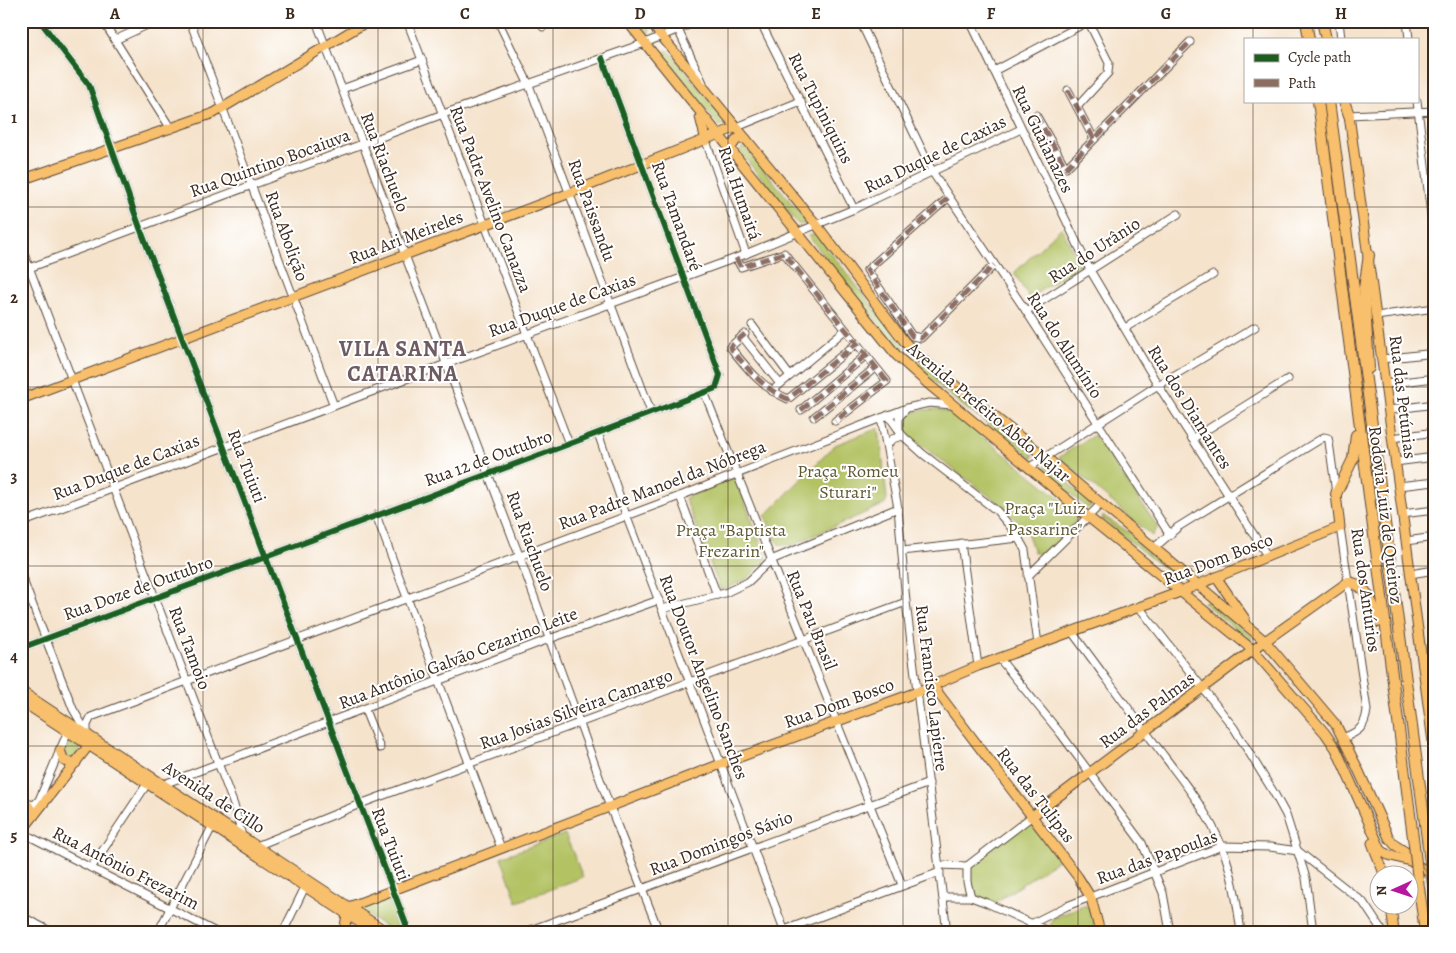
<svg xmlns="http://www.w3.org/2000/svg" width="1456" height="953" font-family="Alegreya,serif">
  <rect width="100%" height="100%" fill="#fff"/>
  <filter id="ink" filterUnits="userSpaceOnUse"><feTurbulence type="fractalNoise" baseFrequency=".02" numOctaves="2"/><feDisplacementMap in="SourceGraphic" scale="10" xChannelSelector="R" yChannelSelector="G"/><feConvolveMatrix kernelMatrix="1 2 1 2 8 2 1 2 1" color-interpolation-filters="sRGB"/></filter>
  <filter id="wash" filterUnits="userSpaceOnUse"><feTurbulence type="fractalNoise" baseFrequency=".0096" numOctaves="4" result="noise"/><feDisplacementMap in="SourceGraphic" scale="20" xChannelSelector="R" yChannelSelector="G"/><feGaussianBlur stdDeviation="1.12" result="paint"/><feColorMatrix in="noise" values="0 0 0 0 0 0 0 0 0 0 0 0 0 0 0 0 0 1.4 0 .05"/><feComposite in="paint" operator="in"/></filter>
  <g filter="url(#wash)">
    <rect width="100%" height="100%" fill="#f5e3cc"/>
    <g fill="#b3c264" stroke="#777641">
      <path d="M633,21H645L650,28L649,33L643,34Z"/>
      <path d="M667,50L670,52L728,123L719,126L664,56L663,53Z"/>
      <path d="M742,147L746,148L805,219L803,225L798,224L740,152Z"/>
      <path d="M1062,227L1079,266L1029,298L1014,273Z"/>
      <path d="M816,234L909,352L1033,453V458L959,403L906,358L808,236Z"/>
      <path d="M938,409L956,415L1074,510C1075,514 1077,518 1075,522C1072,529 1047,553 1039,554L1034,552L1028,535L1007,509L906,434L903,421L908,414L921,410Z"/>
      <path d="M879,428L887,498L885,504L790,546L778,544L765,516L835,445Z"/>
      <path d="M1094,435L1158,527L1152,536L1059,457Z"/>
      <path d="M1047,466L1090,501L1092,506L1087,508L1046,473L1043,469Z"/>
      <path d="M735,477L767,559L747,579L721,591L685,498Z"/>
      <path d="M1103,516L1132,534L1177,571L1172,575L1102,519Z"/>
      <path d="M1208,600L1252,636L1251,642L1203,602Z"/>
      <path d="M70,739L82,746L74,759H68L64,753Z"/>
      <path d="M1031,817L1061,858L993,904C968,893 972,891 967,866Z"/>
      <path d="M565,834L583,877L517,902L501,857Z"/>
      <path d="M379,898C393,900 404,918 401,932H394L355,908Z"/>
      <path d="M1081,906H1086L1090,908L1096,932L1052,930L1050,927L1052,919Z"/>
    </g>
  </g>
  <g filter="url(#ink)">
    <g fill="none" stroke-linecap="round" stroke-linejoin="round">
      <defs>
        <g id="minor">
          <path d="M40,21L89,85L140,228L406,924V932"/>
          <path d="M103,21L171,129"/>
          <path d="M190,21L334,406"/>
          <path d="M316,21L519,555L610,807L659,932"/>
          <path d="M407,21L569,444"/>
          <path d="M498,21L529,85L651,412"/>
          <path d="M578,21L579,23"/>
          <path d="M674,21L703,83"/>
          <path d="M760,21L854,209"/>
          <path d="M860,21L933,173L1026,311L1170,535"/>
          <path d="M970,21L1090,270L1158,385L1268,557"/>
          <path d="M1339,21L1341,39"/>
          <path d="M1407,21L1409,39"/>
          <path d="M543,27L545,21"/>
          <path d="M115,40L156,21"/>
          <path d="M994,71L1089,21"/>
          <path d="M342,89L422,60"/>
          <path d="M1068,90L1094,139"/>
          <path d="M1417,101L1435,247"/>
          <path d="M1077,107L1108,73L1109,63L1088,21"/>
          <path d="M1349,111V115L1435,111"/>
          <path d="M1036,115L1066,168L1190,42"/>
          <path d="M737,127L801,101"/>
          <path d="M706,141L746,254"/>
          <path d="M948,198L867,270L912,336L921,338L994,265"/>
          <path d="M21,246L234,805L243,840"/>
          <path d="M736,258L741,267L784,253L887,381L835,421"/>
          <path d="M21,271L443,114L645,43L698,21"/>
          <path d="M1026,311L1178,214"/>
          <path d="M1376,316L1435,308"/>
          <path d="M752,325L790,376"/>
          <path d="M1125,328L1213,275"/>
          <path d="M745,334L730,347C747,368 762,388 788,399L856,344"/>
          <path d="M742,336L780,384"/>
          <path d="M1382,359L1435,353"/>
          <path d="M1385,384L1435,378"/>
          <path d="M772,391L845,330"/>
          <path d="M705,394L902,885"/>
          <path d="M801,410L865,356"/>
          <path d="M1389,410L1435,404"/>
          <path d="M888,415L903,436L923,454L997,511L1015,532L1025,550L1038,644"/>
          <path d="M814,417L875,368"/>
          <path d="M881,418L898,508L906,602L947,932"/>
          <path d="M899,431V417L906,409"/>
          <path d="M598,433L626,515L785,932"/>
          <path d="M1392,438L1435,432"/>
          <path d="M1192,439L1288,379"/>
          <path d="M887,446L892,439L903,436"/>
          <path d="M1395,462L1435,457"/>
          <path d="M1030,467L1158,385L1255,327"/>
          <path d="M1398,486L1435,482"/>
          <path d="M680,496L717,595"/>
          <path d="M1402,514L1435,510"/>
          <path d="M376,515L501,848"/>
          <path d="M21,523L446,364L736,258L854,209L1021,129"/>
          <path d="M1340,527L1367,710C1365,728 1358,732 1343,738"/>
          <path d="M1406,541L1435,537"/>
          <path d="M961,543L978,666"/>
          <path d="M1154,548L1178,527L1324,437L1328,438L1329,442L1336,493"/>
          <path d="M902,551L1019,538"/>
          <path d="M1410,574L1435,570"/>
          <path d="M21,575L73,709L87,733"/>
          <path d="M1028,576L1101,504"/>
          <path d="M1139,607L1234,728L1274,793L1286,815L1306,878L1313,932"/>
          <path d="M662,609L725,593L748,582L771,560L898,508"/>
          <path d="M1072,632C1104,675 1135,718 1167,760C1188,788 1209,814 1222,847C1233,874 1237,903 1241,932"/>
          <path d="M21,648L569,444L716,388L720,375L602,58"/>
          <path d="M999,658L1061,734L1142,843L1163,893L1170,932"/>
          <path d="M365,710L380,748"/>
          <path d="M87,738V725L91,717L680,496L907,408L929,403L952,405"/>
          <path d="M162,787L164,784L549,639L659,600"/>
          <path d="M21,802L34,805L39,800L68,731"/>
          <path d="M21,832L216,932"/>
          <path d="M254,847L360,804L906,602"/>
          <path d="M939,865L967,866L1031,817"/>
          <path d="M967,866V882L971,897"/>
          <path d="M91,868L147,784"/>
          <path d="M943,897H971L987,903L1050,932"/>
          <path d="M21,916L52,932"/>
          <path d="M1033,923L1067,906L1222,846L1270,847L1298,851L1363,902L1383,932"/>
          <path d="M30,932L35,923"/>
          <path d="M158,932L212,827"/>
          <path d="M283,932L305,887"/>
          <path d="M525,932L929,783"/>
          <path d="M779,932L940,872"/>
        </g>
        <g id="major">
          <path d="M627,21L897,356L927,383L1087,516L1253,650L1325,733L1336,749L1381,850L1388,855L1410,861L1435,876"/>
          <path d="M649,21L816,224L904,341L918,356L1048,459L1265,641L1336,725L1357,767L1389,838L1395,845L1415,858"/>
          <path d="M1349,115L1435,757"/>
          <path d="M700,117L706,141"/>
          <path d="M731,151L732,146L737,139H746"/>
          <path d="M21,180L214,113L368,21"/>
          <path d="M21,399L570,193L737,127"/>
          <path d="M1216,577L1245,619"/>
          <path d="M932,685L1078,877L1091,898L1100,932"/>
          <path d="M21,691L387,932"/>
          <path d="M21,701L374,932"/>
          <path d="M60,750L64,761L76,763"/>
          <path d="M28,805L34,815"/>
          <path d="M1031,817L1265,641L1348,582"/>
          <path d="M21,832L89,745"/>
          <path d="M1372,843L1385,876"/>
          <path d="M1391,906L1394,932"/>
          <path d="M349,907L721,764L917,692L978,666L1180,592L1340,527L1336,494"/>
          <path d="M344,932L348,909"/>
        </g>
        <g id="highway">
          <path d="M1306,21L1309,39"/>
          <path d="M1322,21L1326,39"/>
          <path d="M1318,101L1414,845"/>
          <path d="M1329,101L1429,854"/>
          <path d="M1344,101L1349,115"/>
          <path d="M1369,255L1364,288L1369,368"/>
          <path d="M1336,494L1353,459L1356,435"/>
          <path d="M1348,582C1367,584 1374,605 1378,622"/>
          <path d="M1418,880L1425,932"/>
        </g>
      </defs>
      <use href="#minor" stroke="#574638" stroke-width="9"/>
      <use href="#major" stroke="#574638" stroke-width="11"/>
      <use href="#highway" stroke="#574638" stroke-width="12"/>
      <use href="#minor" stroke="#fff" stroke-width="7"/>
      <use href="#major" stroke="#f8bf6c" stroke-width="9"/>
      <use href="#highway" stroke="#f8bf6c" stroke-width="10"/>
      <defs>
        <g id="highway-bridge">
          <path d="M1414,845L1418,880"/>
          <path d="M1429,854L1434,893"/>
        </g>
      </defs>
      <use href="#highway-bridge" stroke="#574638" stroke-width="12" stroke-linecap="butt"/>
      <use href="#highway-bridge" stroke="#f8bf6c" stroke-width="10"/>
      <g stroke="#8d6e63" stroke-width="5" stroke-dasharray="10 5" stroke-linecap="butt">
        <path d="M578,21L579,23"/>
        <path d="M543,27L545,21"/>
        <path d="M1068,90L1094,139"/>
        <path d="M1036,115L1066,168L1190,42"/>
        <path d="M948,198L867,270L912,336L921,338L994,265"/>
        <path d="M736,258L741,267L784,253L887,381L835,421"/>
        <path d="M745,334L730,347C747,368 762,388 788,399L856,344"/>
        <path d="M801,410L865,356"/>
        <path d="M814,417L875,368"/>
      </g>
      <defs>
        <g id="cycleway">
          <path d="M40,21L89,85L140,228L406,924V932"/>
          <path d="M21,648L569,444L716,388L720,375L602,58"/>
        </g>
      </defs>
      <use href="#cycleway" stroke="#fff" stroke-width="9"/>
      <use href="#cycleway" stroke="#1b5e20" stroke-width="6"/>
    </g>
  </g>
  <path fill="none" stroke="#3b2a1e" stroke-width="1" stroke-opacity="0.55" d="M203,21V932M378,21V932M553,21V932M728,21V932M903,21V932M1078,21V932M1253,21V39M1253,101V932M21,207H1435M21,387H1435M21,566H1435M21,746H1435"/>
  <g text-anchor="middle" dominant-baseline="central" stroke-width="4" stroke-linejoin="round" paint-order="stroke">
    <g font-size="18" fill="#3b2a1e" stroke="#fff">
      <text transform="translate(821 108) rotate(63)">Rua Tupiniquins</text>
      <text transform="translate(1043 139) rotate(64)">Rua Guaianazes</text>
      <text transform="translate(935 154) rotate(-26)">Rua Duque de Caxias</text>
      <text transform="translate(385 162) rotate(69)">Rua Riachuelo</text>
      <text transform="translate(270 163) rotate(-20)">Rua Quintino Bocaiuva</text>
      <text transform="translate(740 193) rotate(71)">Rua Humaitá</text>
      <text transform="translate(491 199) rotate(69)">Rua Padre Avelino Canazza</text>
      <text transform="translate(592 210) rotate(70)">Rua Paissandu</text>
      <text transform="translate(677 216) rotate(70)">Rua Tamandaré</text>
      <text transform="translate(287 236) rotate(70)">Rua Abolição</text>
      <text transform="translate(406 237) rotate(-21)">Rua Ari Meireles</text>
      <text transform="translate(1094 250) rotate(-33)">Rua do Urânio</text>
      <text transform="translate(562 305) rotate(-20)">Rua Duque de Caxias</text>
      <text transform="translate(1065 345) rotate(57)">Rua do Alumínio</text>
      <text transform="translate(1403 397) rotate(83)">Rua das Petúnias</text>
      <text transform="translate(1190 407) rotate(58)">Rua dos Diamantes</text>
      <text transform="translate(989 412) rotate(40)">Avenida Prefeito Abdo Najar</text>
      <text transform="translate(488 458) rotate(-20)">Rua 12 de Outubro</text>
      <text transform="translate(247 466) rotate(69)">Rua Tuiuti</text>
      <text transform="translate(126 467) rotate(-21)">Rua Duque de Caxias</text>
      <text transform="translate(662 485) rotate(-21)">Rua Padre Manoel da Nóbrega</text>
      <text transform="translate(1386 515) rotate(83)">Rodovia Luiz de Queiroz</text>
      <text transform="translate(530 541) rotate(70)">Rua Riachuelo</text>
      <text transform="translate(1218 559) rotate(-21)">Rua Dom Bosco</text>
      <text transform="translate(138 588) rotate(-20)">Rua Doze de Outubro</text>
      <text transform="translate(1366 590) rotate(82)">Rua dos Antúrios</text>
      <text transform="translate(812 620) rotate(68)">Rua Pau Brasil</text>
      <text transform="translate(190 648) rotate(69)">Rua Tamoio</text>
      <text transform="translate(458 658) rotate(-21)">Rua Antônio Galvão Cezarino Leite</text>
      <text transform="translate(704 677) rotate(69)">Rua Doutor Angelino Sanches</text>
      <text transform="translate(932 688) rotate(83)">Rua Francisco Lapierre</text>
      <text transform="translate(839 703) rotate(-20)">Rua Dom Bosco</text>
      <text transform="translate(576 709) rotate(-20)">Rua Josias Silveira Camargo</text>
      <text transform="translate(1147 710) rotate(-37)">Rua das Palmas</text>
      <text transform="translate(1036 795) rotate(52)">Rua das Tulipas</text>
      <text transform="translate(214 797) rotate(33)">Avenida de Cillo</text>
      <text transform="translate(721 843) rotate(-21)">Rua Domingos Sávio</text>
      <text transform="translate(391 844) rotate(69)">Rua Tuiuti</text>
      <text transform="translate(1157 857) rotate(-20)">Rua das Papoulas</text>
      <text transform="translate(126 868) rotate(27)">Rua Antônio Frezarim</text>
    </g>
    <g font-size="18" fill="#5f5833" stroke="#fff">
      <text x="848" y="471">Praça "Romeu<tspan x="848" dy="21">Sturari"</tspan></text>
      <text x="1045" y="508">Praça "Luiz<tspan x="1045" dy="21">Passarine"</tspan></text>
      <text x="731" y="530">Praça "Baptista<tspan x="731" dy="21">Frezarin"</tspan></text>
    </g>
    <g font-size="22" font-weight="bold" letter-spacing="1" fill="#6f5b62" stroke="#fff">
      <text x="403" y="349">VILA SANTA<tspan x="403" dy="25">CATARINA</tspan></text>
    </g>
  </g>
  <rect width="1456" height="953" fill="none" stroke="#fff" stroke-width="55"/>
  <rect x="1244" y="38" width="175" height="65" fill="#ffffff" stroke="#b1aaa5"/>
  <rect x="1254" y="54" width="25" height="8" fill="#1b5e20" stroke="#b1aaa5"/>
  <text x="1288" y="62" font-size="15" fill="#3b2a1e">Cycle path</text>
  <rect x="1254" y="79" width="25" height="8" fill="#8d6e63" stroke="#b1aaa5"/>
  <text x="1288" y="88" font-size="15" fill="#3b2a1e">Path</text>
  <g transform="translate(1394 890) rotate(267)"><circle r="24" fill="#ffffff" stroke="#b1aaa5"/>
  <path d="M0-4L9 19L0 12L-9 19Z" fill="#b5179e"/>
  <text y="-8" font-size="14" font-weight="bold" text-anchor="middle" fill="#3b2a1e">N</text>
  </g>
  <rect x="28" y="28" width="1400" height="898" fill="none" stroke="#3b2a1e" stroke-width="2"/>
  <g font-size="16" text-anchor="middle" font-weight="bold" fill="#3b2a1e">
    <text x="115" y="19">A</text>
    <text x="290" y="19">B</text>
    <text x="465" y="19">C</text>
    <text x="640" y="19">D</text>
    <text x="816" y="19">E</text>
    <text x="991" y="19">F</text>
    <text x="1166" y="19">G</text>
    <text x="1341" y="19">H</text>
    <text x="14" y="123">1</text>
    <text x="14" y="303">2</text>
    <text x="14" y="482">3</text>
    <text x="14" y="662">4</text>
    <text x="14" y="841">5</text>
  </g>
</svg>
